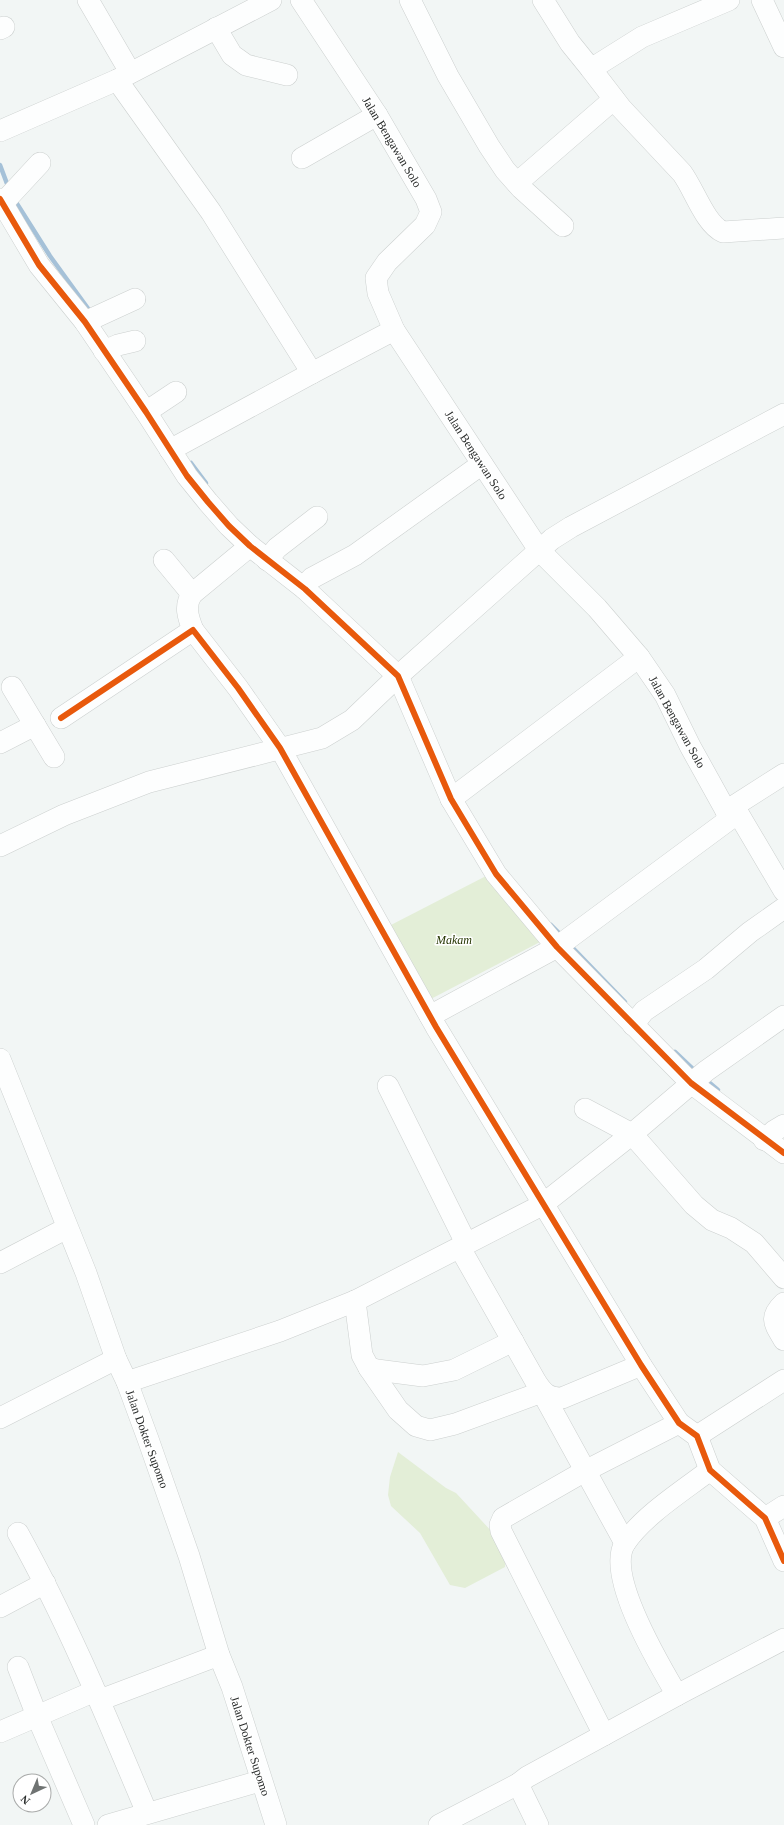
<svg xmlns="http://www.w3.org/2000/svg" width="784" height="1825" font-family="Georgia,serif">
  <rect width="100%" height="100%" fill="#f2f6f5"/>
  <g fill="#e3eed7">
    <path d="M486,876L540,942L427,1001L389,926Z"/>
    <path d="M398,1452L446,1488L456,1493L506,1547L505,1567L465,1588L450,1585L420,1533L391,1506L388,1495L390,1477Z"/>
  </g>
  <g fill="none" stroke-linecap="round" stroke-linejoin="round">
    <g stroke="#a5c1d8" stroke-width="4.5">
      <path d="M0,165L9,189"/>
      <path d="M14,199L50,256L92,314"/>
      <path d="M191,463L206,483"/>
      <path d="M551,925L563,937"/>
      <path d="M569,944L625,1002"/>
      <path d="M675,1052L696,1072"/>
      <path d="M705,1079L718,1090"/>
    </g>
    <defs>
      <g id="minor">
        <path d="M88,0L130,72"/>
        <path d="M301,0L377,115L426,199L431,212L425,225L387,262L376,278L378,293L394,330L539,550L597,608L639,657L665,695L690,746L726,811L738,813L784,891"/>
        <path d="M410,0L448,76L489,146L505,170L521,188L563,226"/>
        <path d="M543,0L570,43L591,69L642,37L729,0"/>
        <path d="M762,0L784,47"/>
        <path d="M216,28L232,55L246,65L287,75"/>
        <path d="M0,29L4,27"/>
        <path d="M591,69L621,108L682,173C694,189 705,224 723,232L784,228"/>
        <path d="M117,80L211,212L312,373"/>
        <path d="M0,131L117,80L271,0"/>
        <path d="M302,158L377,115"/>
        <path d="M517,183L614,99"/>
        <path d="M0,199L39,265L85,322L146,412L187,476L208,502L229,526L250,546L305,589L398,676L451,799L496,874L557,947L691,1083L784,1153"/>
        <path d="M2,204L40,163"/>
        <path d="M85,322L135,299"/>
        <path d="M104,351L118,345L135,341"/>
        <path d="M146,412L176,392"/>
        <path d="M170,450L312,373L394,330"/>
        <path d="M164,560L192,594"/>
        <path d="M267,560L277,548L317,517"/>
        <path d="M305,589V585L312,578L355,555L482,464"/>
        <path d="M193,630C188,617 184,606 192,594L250,546"/>
        <path d="M12,687L54,757"/>
        <path d="M61,718L193,630L238,688L280,748L436,1027L641,1365L679,1423L697,1436L710,1470L765,1518L784,1561"/>
        <path d="M0,743L35,725"/>
        <path d="M451,799L639,657"/>
        <path d="M726,811L784,774"/>
        <path d="M0,846L64,815L149,782L322,738L352,720L398,676L552,539L571,527L784,414"/>
        <path d="M430,1016L557,947L738,813"/>
        <path d="M633,1025L644,1011L706,969L750,932L784,908"/>
        <path d="M0,1059L86,1273L116,1359L127,1382L148,1439L189,1556L219,1655L232,1687L276,1825"/>
        <path d="M388,1086L466,1243"/>
        <path d="M585,1109L632,1134L694,1205L712,1220L731,1228L754,1243L784,1278"/>
        <path d="M764,1140L774,1131L784,1125"/>
        <path d="M460,1248L536,1382C543,1393 548,1398 562,1398L641,1365"/>
        <path d="M0,1263L67,1228"/>
        <path d="M355,1301L362,1355L369,1368L377,1370L423,1376L454,1370L513,1341"/>
        <path d="M784,1303C768,1318 775,1324 784,1340"/>
        <path d="M369,1368L398,1410L416,1426L430,1430L455,1424L542,1392L625,1543"/>
        <path d="M127,1382L280,1331L355,1301L542,1205L632,1134L706,1071L784,1016"/>
        <path d="M0,1418L116,1359"/>
        <path d="M697,1436L784,1380"/>
        <path d="M710,1470C684,1490 644,1515 625,1543C605,1575 660,1666 677,1695L784,1639"/>
        <path d="M765,1518L784,1506"/>
        <path d="M18,1533C68,1623 107,1718 147,1813"/>
        <path d="M0,1607L45,1583"/>
        <path d="M18,1667L37,1716L84,1825"/>
        <path d="M100,1700L219,1655"/>
        <path d="M0,1732L95,1691"/>
        <path d="M604,1735L501,1531L500,1525L503,1518L585,1471L679,1423"/>
        <path d="M108,1825L260,1781"/>
        <path d="M439,1825L518,1784"/>
        <path d="M538,1825L518,1784L527,1777L677,1695"/>
      </g>
    </defs>
    <use href="#minor" stroke="#ccd0cf" stroke-width="22"/>
    <use href="#minor" stroke="#fdfefe" stroke-width="21"/>
    <defs>
      <g id="cycleway">
        <path d="M0,199L39,265L85,322L146,412L187,476L208,502L229,526L250,546L305,589L398,676L451,799L496,874L557,947L691,1083L784,1153"/>
        <path d="M61,718L193,630L238,688L280,748L436,1027L641,1365L679,1423L697,1436L710,1470L765,1518L784,1561"/>
      </g>
    </defs>
    <use href="#cycleway" stroke="#fff" stroke-width="8"/>
    <use href="#cycleway" stroke="#e8590c" stroke-width="6"/>
  </g>
  <g text-anchor="middle" dominant-baseline="central" stroke-width="3" stroke-linejoin="round" paint-order="stroke">
    <g font-size="12" fill="#292c2b" stroke="#fff">
      <text transform="translate(392 142) rotate(59)">Jalan Bengawan Solo</text>
      <text transform="translate(476 455) rotate(57)">Jalan Bengawan Solo</text>
      <text transform="translate(677 722) rotate(61)">Jalan Bengawan Solo</text>
      <text transform="translate(147 1439) rotate(70)">Jalan Dokter Supomo</text>
      <text transform="translate(250 1746) rotate(72)">Jalan Dokter Supomo</text>
    </g>
    <g font-size="12" font-style="italic" fill="#273703" stroke="#fff">
      <text x="454" y="940">Makam</text>
    </g>
  </g>
  <g transform="translate(32 1793) rotate(224)"><circle r="19" fill="#ffffff" stroke="#a9abaa"/>
  <path d="M0-3L7 15L0 10L-7 15Z" fill="#6f7372"/>
  <text y="-6" font-size="11" font-weight="bold" text-anchor="middle" fill="#292c2b">N</text>
  </g>
</svg>
